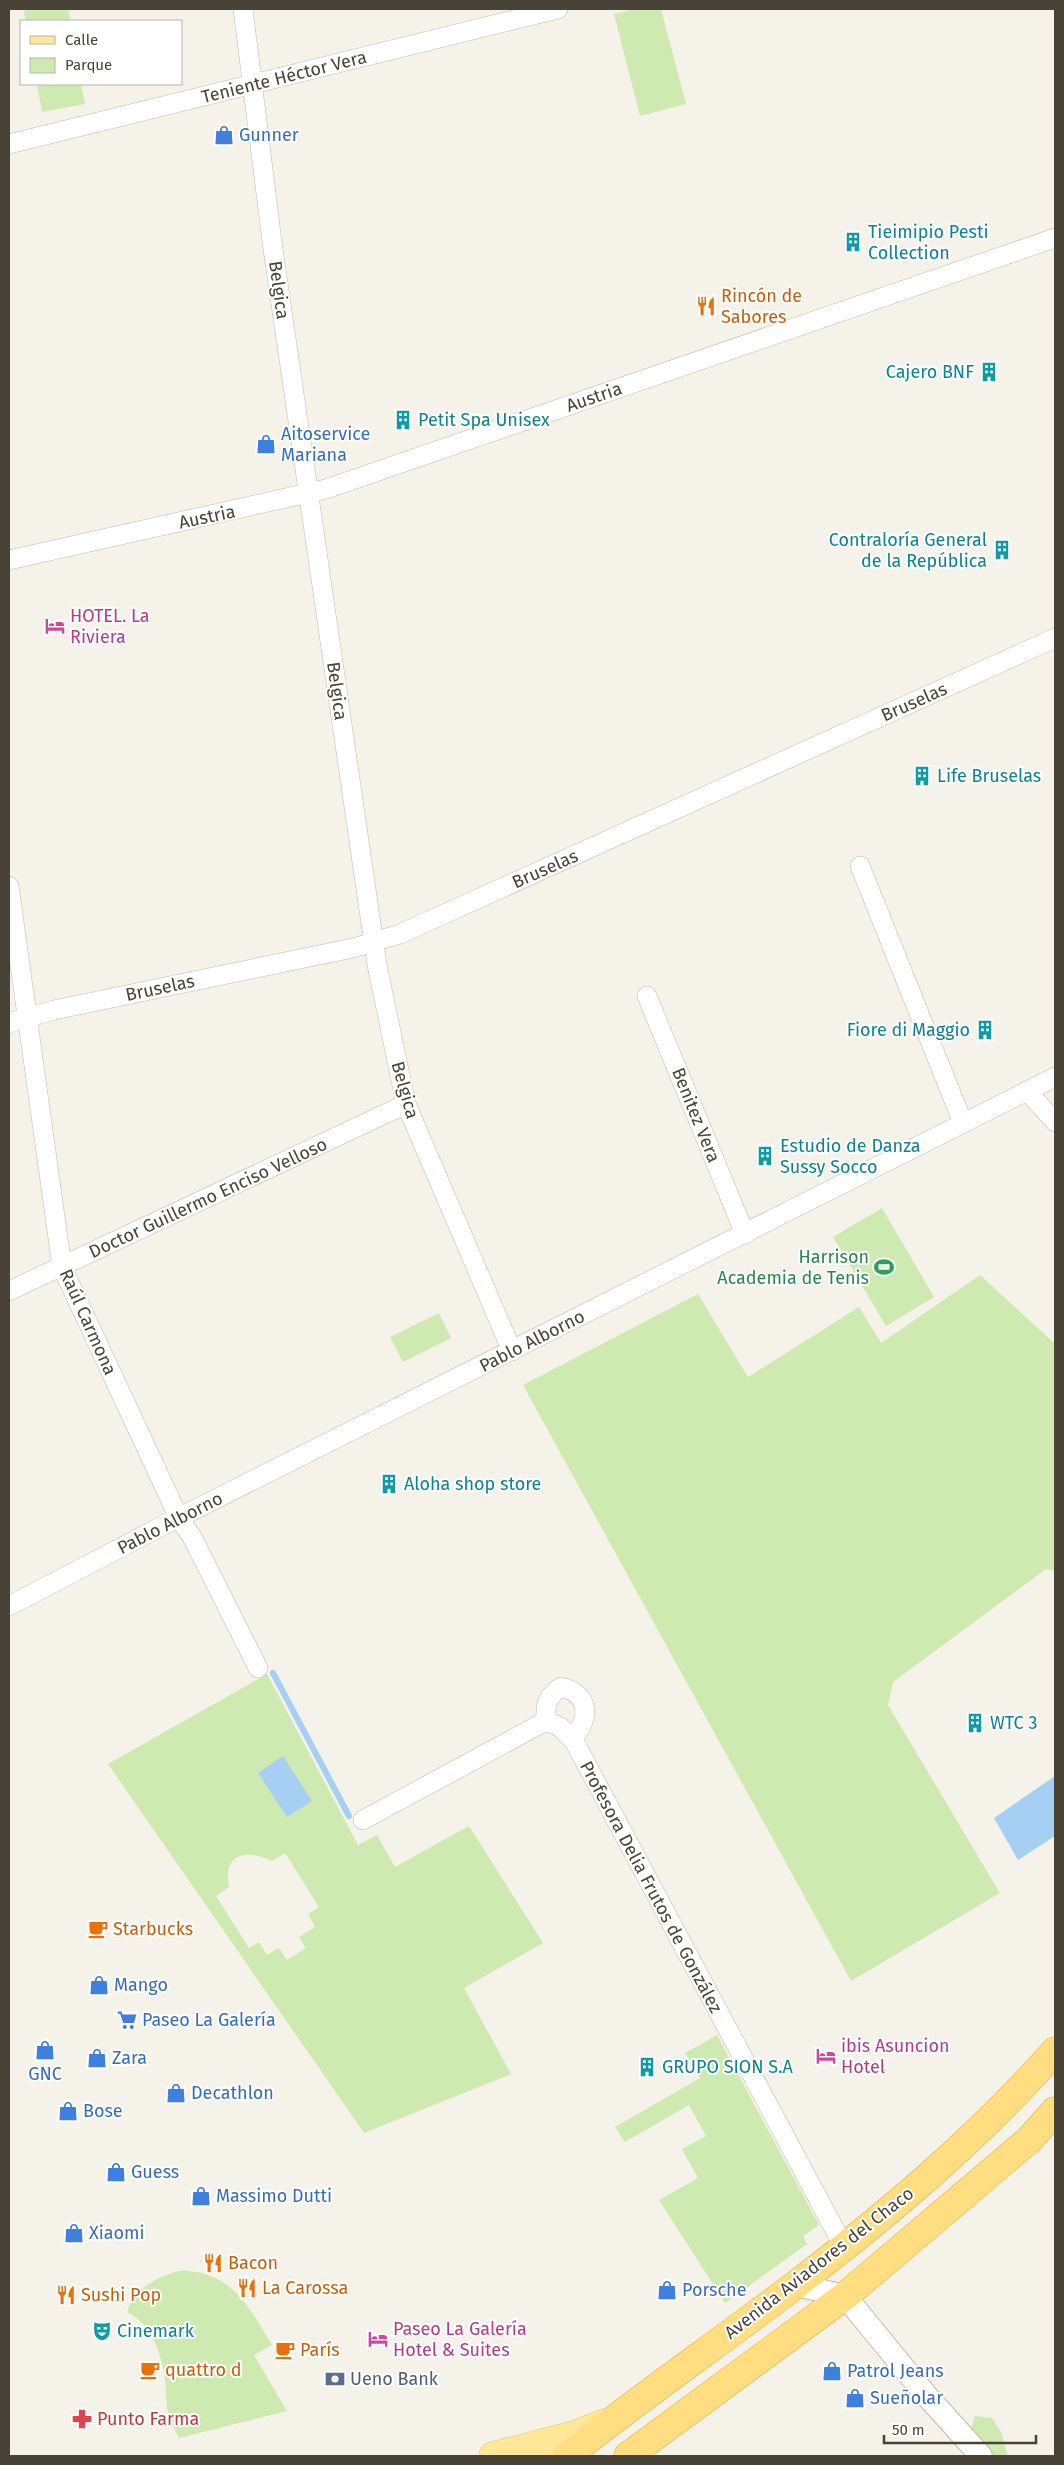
<svg xmlns="http://www.w3.org/2000/svg" width="1064" height="2465" font-family="'Fira Sans',sans-serif">
  <rect width="100%" height="100%" fill="#f5f2e9"/>
  <g fill="#ceeab1" fill-rule="evenodd">
    <path d="M34,9H68L71,21H26L24,11Z"/>
    <path d="M635,9H661L686,104L640,116L614,14Z"/>
    <path d="M37,84H81L85,104L42,112Z"/>
    <path d="M882,1208L934,1297L886,1326L833,1237Z"/>
    <path d="M980,1275L1055,1344V1571L1046,1569L893,1682L888,1705L1000,1893L851,1981L523,1385L698,1294L748,1377L859,1307L881,1343Z"/>
    <path d="M439,1313L451,1338L403,1362L390,1337Z"/>
    <path d="M267,1674L358,1845L377,1835L395,1867L469,1826L543,1943L464,1988L511,2074L364,2133L108,1764ZM285,1853L319,1907L308,1914L315,1927L299,1937L306,1948L287,1960L279,1948L267,1955L259,1942L249,1948L216,1896L229,1887C223,1853 246,1849 272,1861Z"/>
    <path d="M717,2035L819,2225L803,2236L807,2244L725,2303L659,2200L698,2178L682,2149L706,2136L689,2105L625,2142L615,2127L700,2078L685,2053Z"/>
    <path d="M184,2270C193,2272 203,2272 211,2276C241,2288 256,2319 272,2345L254,2355L287,2411L179,2438C176,2431 171,2424 169,2416C165,2402 167,2387 164,2373C160,2349 150,2323 127,2312C135,2287 160,2275 184,2270Z"/>
    <path d="M975,2416L992,2418L1001,2432L1008,2456H976L970,2432Z"/>
  </g>
  <g fill="#a5cff3">
    <path d="M283,1756L312,1801L287,1817L258,1773Z"/>
    <path d="M1055,1776V1836L1018,1860L994,1818Z"/>
  </g>
  <g fill="none" stroke-linecap="round" stroke-linejoin="round">
    <path stroke="#a5cff3" stroke-width="6" d="M273,1673L349,1816"/>
    <defs>
      <g id="minor">
        <path d="M243,9L272,242L377,965L406,1104L512,1351"/>
        <path d="M9,144L558,9"/>
        <path d="M9,560L326,489L1055,238"/>
        <path d="M860,866L963,1123"/>
        <path d="M9,886L62,1267L179,1518L192,1537L258,1668"/>
        <path d="M647,996L745,1234"/>
        <path d="M9,1023L54,1010L353,948L400,934L1055,638"/>
        <path d="M1027,1091L1055,1122"/>
        <path d="M9,1291L406,1104"/>
        <path d="M9,1606L164,1525L1055,1077"/>
        <path d="M546,1721C545,1703 547,1697 561,1687C589,1693 592,1719 572,1738"/>
        <path d="M363,1820L546,1721L560,1727L574,1741L844,2247"/>
      </g>
      <path id="tertiary" d="M796,2285L845,2296L926,2395L981,2456"/>
      <path id="primary" d="M493,2456L574,2435L605,2423"/>
      <g id="trunk">
        <path d="M567,2456C641,2397 719,2343 794,2286C887,2215 977,2139 1055,2051"/>
        <path d="M628,2456L845,2296L1029,2140L1055,2111"/>
      </g>
    </defs>
    <use href="#minor" stroke="#c1bbab" stroke-width="20"/>
    <use href="#tertiary" stroke="#c1bbab" stroke-width="24"/>
    <use href="#primary" stroke="#e8c765" stroke-width="29"/>
    <use href="#trunk" stroke="#e3ac36" stroke-width="29"/>
    <use href="#minor" stroke="#fff" stroke-width="19"/>
    <use href="#tertiary" stroke="#fff" stroke-width="22"/>
    <use href="#primary" stroke="#ffe799" stroke-width="28"/>
    <use href="#trunk" stroke="#ffde82" stroke-width="28"/>
  </g>
  <defs>
    <symbol id="shop-bare" viewBox="-9 -9 18 18"><path d="M-5-2.5h2.3a2.7 3.5 0 0 1 5.4 0H5L5.5 6h-11ZM-1.5-2.5h3a1.5 2.3 0 0 0-3 0Z" fill="#3f7fe0" stroke="#fff" stroke-width="2.5" paint-order="stroke"/></symbol>
    <symbol id="building-bare" viewBox="-9 -9 18 18"><path d="M-4-6H4V6H1V3H-1V6H-4ZM-2.5-4.3h1.7v1.8h-1.7ZM.8-4.3h1.7v1.8H.8ZM-2.5-1h1.7V.8h-1.7ZM.8-1h1.7V.8H.8Z" fill="#0f9aa8" stroke="#fff" stroke-width="2.5" paint-order="stroke"/></symbol>
    <symbol id="restaurant-bare" viewBox="-9 -9 18 18"><path d="M-5-6h1v4h1v-4h1v4h1v-4h1v5L-1.5 .5V6h-2V.5L-5-1ZM5-6V6H3V1.5H1.5Q1.5-4 5-6Z" fill="#e8710a" stroke="#fff" stroke-width="2.5" paint-order="stroke"/></symbol>
    <symbol id="hotel-bare" viewBox="-9 -9 18 18"><path d="M-6-4.5h1.5V1H6V5H4.5V3h-9V5H-6ZM-4 0a1.8 1.8 0 1 1 3.6 0ZM.5 0V-2.5h3Q6-2.5 6 0Z" fill="#d1479c" stroke="#fff" stroke-width="2.5" paint-order="stroke"/></symbol>
    <symbol id="stadium-bare" viewBox="-9 -9 18 18"><path d="M0-5a6.5 5 0 1 0 0 10a6.5 5 0 1 0 0-10ZM-3.5-1.8h7v3.6h-7Z" fill="#2e9e5b" stroke="#fff" stroke-width="2.5" paint-order="stroke"/></symbol>
    <symbol id="cafe-bare" viewBox="-9 -9 18 18"><path d="M-5.5-4.5H6V0H3Q3 3.5 0 3.5H-2.5Q-5.5 3.5-5.5 0ZM3-3.2v2h1.7v-2ZM-6 4.5H4V6H-6Z" fill="#e8710a" stroke="#fff" stroke-width="2.5" paint-order="stroke"/></symbol>
    <symbol id="supermarket-bare" viewBox="-9 -9 18 18"><path d="M-6-5.5h2.5l.6 2H6L4.5 2H-2.5L-4.4-4H-6ZM-1.5 3.2a1.3 1.3 0 1 0 .1 0ZM3 3.2a1.3 1.3 0 1 0 .1 0Z" fill="#3f7fe0" stroke="#fff" stroke-width="2.5" paint-order="stroke"/></symbol>
    <symbol id="theatre-bare" viewBox="-9 -9 18 18"><path d="M-5-5.5Q0-4 5-5.5V0Q5 5 0 6Q-5 5-5 0ZM-3.3-2.5H-1v1.5H-3.3ZM1-2.5H3.3v1.5H1ZM-2.8 1Q0 5.5 2.8 1Z" fill="#0f9aa8" stroke="#fff" stroke-width="2.5" paint-order="stroke"/></symbol>
    <symbol id="bank-bare" viewBox="-9 -9 18 18"><path d="M-6-4H6V4H-6ZM0-2.3a2.3 2.3 0 1 0 0 4.6a2.3 2.3 0 1 0 0-4.6Z" fill="#5c6f8a" stroke="#fff" stroke-width="2.5" paint-order="stroke"/></symbol>
    <symbol id="pharmacy-bare" viewBox="-9 -9 18 18"><path d="M-2-6h4v4h4v4h-4v4h-4v-4h-4v-4h4Z" fill="#e0444e" stroke="#fff" stroke-width="2.5" paint-order="stroke"/></symbol>
  </defs>
  <g fill-rule="evenodd">
    <use href="#shop-bare" x="210" y="121" width="28" height="28"/>
    <use href="#building-bare" x="839" y="228" width="28" height="28"/>
    <use href="#restaurant-bare" x="692" y="292" width="28" height="28"/>
    <use href="#building-bare" x="975" y="358" width="28" height="28"/>
    <use href="#building-bare" x="389" y="406" width="28" height="28"/>
    <use href="#shop-bare" x="252" y="430" width="28" height="28"/>
    <use href="#building-bare" x="988" y="536" width="28" height="28"/>
    <use href="#hotel-bare" x="41" y="612" width="28" height="28"/>
    <use href="#building-bare" x="908" y="762" width="28" height="28"/>
    <use href="#building-bare" x="971" y="1016" width="28" height="28"/>
    <use href="#building-bare" x="751" y="1142" width="28" height="28"/>
    <use href="#stadium-bare" x="870" y="1253" width="28" height="28"/>
    <use href="#building-bare" x="375" y="1470" width="28" height="28"/>
    <use href="#building-bare" x="961" y="1709" width="28" height="28"/>
    <use href="#cafe-bare" x="84" y="1915" width="28" height="28"/>
    <use href="#shop-bare" x="85" y="1971" width="28" height="28"/>
    <use href="#supermarket-bare" x="113" y="2006" width="28" height="28"/>
    <use href="#shop-bare" x="31" y="2036" width="28" height="28"/>
    <use href="#hotel-bare" x="812" y="2042" width="28" height="28"/>
    <use href="#shop-bare" x="83" y="2044" width="28" height="28"/>
    <use href="#building-bare" x="633" y="2053" width="28" height="28"/>
    <use href="#shop-bare" x="162" y="2079" width="28" height="28"/>
    <use href="#shop-bare" x="54" y="2097" width="28" height="28"/>
    <use href="#shop-bare" x="102" y="2158" width="28" height="28"/>
    <use href="#shop-bare" x="187" y="2182" width="28" height="28"/>
    <use href="#shop-bare" x="60" y="2219" width="28" height="28"/>
    <use href="#restaurant-bare" x="199" y="2249" width="28" height="28"/>
    <use href="#restaurant-bare" x="233" y="2274" width="28" height="28"/>
    <use href="#shop-bare" x="653" y="2276" width="28" height="28"/>
    <use href="#restaurant-bare" x="52" y="2281" width="28" height="28"/>
    <use href="#theatre-bare" x="88" y="2317" width="28" height="28"/>
    <use href="#hotel-bare" x="364" y="2325" width="28" height="28"/>
    <use href="#cafe-bare" x="271" y="2336" width="28" height="28"/>
    <use href="#cafe-bare" x="136" y="2356" width="28" height="28"/>
    <use href="#shop-bare" x="818" y="2357" width="28" height="28"/>
    <use href="#bank-bare" x="321" y="2365" width="28" height="28"/>
    <use href="#shop-bare" x="841" y="2384" width="28" height="28"/>
    <use href="#pharmacy-bare" x="68" y="2405" width="28" height="28"/>
  </g>
  <g text-anchor="middle" dominant-baseline="central" stroke-width="4" stroke-linejoin="round" paint-order="stroke">
    <g font-size="18" fill="#494337" stroke="#fff">
      <text transform="translate(284 77) rotate(-14)">Teniente Héctor Vera</text>
      <text transform="translate(279 290) rotate(82)">Belgica</text>
      <text transform="translate(594 397) rotate(-19)">Austria</text>
      <text transform="translate(207 517) rotate(-12)">Austria</text>
      <text transform="translate(337 691) rotate(82)">Belgica</text>
      <text transform="translate(914 702) rotate(-24)">Bruselas</text>
      <text transform="translate(545 869) rotate(-24)">Bruselas</text>
      <text transform="translate(160 988) rotate(-12)">Bruselas</text>
      <text transform="translate(405 1090) rotate(74)">Belgica</text>
      <text transform="translate(696 1115) rotate(68)">Benitez Vera</text>
      <text transform="translate(208 1198) rotate(-25)">Doctor Guillermo Enciso Velloso</text>
      <text transform="translate(88 1322) rotate(66)">Raúl Carmona</text>
      <text transform="translate(532 1341) rotate(-27)">Pablo Alborno</text>
      <text transform="translate(170 1523) rotate(-27)">Pablo Alborno</text>
      <text transform="translate(651 1887) rotate(62)">Profesora Delia Frutos de González</text>
      <text transform="translate(819 2263) rotate(-38)">Avenida Aviadores del Chaco</text>
    </g>
    <g font-size="18" fill="#366cbe" stroke="#fff" text-anchor="start">
      <text x="239" y="135">Gunner</text>
      <text x="281" y="434">Aitoservice<tspan x="281" dy="21">Mariana</tspan></text>
      <text x="114" y="1985">Mango</text>
      <text x="142" y="2020">Paseo La Galería</text>
      <text x="112" y="2058">Zara</text>
      <text x="45" y="2074" text-anchor="middle">GNC</text>
      <text x="191" y="2093">Decathlon</text>
      <text x="83" y="2111">Bose</text>
      <text x="131" y="2172">Guess</text>
      <text x="216" y="2196">Massimo Dutti</text>
      <text x="89" y="2233">Xiaomi</text>
      <text x="682" y="2290">Porsche</text>
      <text x="847" y="2371">Patrol Jeans</text>
      <text x="870" y="2398">Sueñolar</text>
    </g>
    <g font-size="18" fill="#0d838f" stroke="#fff" text-anchor="start">
      <text x="868" y="232">Tieimipio Pesti<tspan x="868" dy="21">Collection</tspan></text>
      <text x="974" y="372" text-anchor="end">Cajero BNF</text>
      <text x="418" y="420">Petit Spa Unisex</text>
      <text x="987" y="540" text-anchor="end">Contraloría General<tspan x="987" dy="21">de la República</tspan></text>
      <text x="937" y="776">Life Bruselas</text>
      <text x="970" y="1030" text-anchor="end">Fiore di Maggio</text>
      <text x="780" y="1146">Estudio de Danza<tspan x="780" dy="21">Sussy Socco</tspan></text>
      <text x="404" y="1484">Aloha shop store</text>
      <text x="990" y="1723">WTC 3</text>
      <text x="662" y="2067">GRUPO SION S.A</text>
      <text x="117" y="2331">Cinemark</text>
    </g>
    <g font-size="18" fill="#c56008" stroke="#fff" text-anchor="start">
      <text x="721" y="296">Rincón de<tspan x="721" dy="21">Sabores</tspan></text>
      <text x="113" y="1929">Starbucks</text>
      <text x="228" y="2263">Bacon</text>
      <text x="262" y="2288">La Carossa</text>
      <text x="81" y="2295">Sushi Pop</text>
      <text x="300" y="2350">París</text>
      <text x="165" y="2370">quattro d</text>
    </g>
    <g font-size="18" fill="#b23c85" stroke="#fff" text-anchor="start">
      <text x="70" y="616">HOTEL. La<tspan x="70" dy="21">Riviera</tspan></text>
      <text x="841" y="2046">ibis Asuncion<tspan x="841" dy="21">Hotel</tspan></text>
      <text x="393" y="2329">Paseo La Galería<tspan x="393" dy="21">Hotel &amp; Suites</tspan></text>
    </g>
    <g font-size="18" fill="#27864d" stroke="#fff" text-anchor="end">
      <text x="869" y="1257">Harrison<tspan x="869" dy="21">Academia de Tenis</tspan></text>
    </g>
    <g font-size="18" fill="#4e5e75" stroke="#fff" text-anchor="start">
      <text x="350" y="2379">Ueno Bank</text>
    </g>
    <g font-size="18" fill="#be3a42" stroke="#fff" text-anchor="start">
      <text x="97" y="2419">Punto Farma</text>
    </g>
  </g>
  <rect width="1064" height="2465" fill="none" stroke="#494337" stroke-width="20"/>
  <rect x="20" y="20" width="162" height="65" fill="#ffffff" stroke="#b6b4af"/>
  <rect x="30" y="36" width="25" height="8" fill="#ffe799" stroke="#b6b4af"/>
  <text x="65" y="45" font-size="15" fill="#494337">Calle</text>
  <rect x="30" y="58" width="25" height="15" fill="#ceeab1" stroke="#b6b4af"/>
  <text x="65" y="70" font-size="15" fill="#494337">Parque</text>
  <path d="M884 2435v8h152v-8" fill="none" stroke="#494337" stroke-width="2.5"/>
  <text x="892" y="2435" font-size="15" fill="#494337" stroke="#ffffff" stroke-width="4" paint-order="stroke">50 m</text>
</svg>
